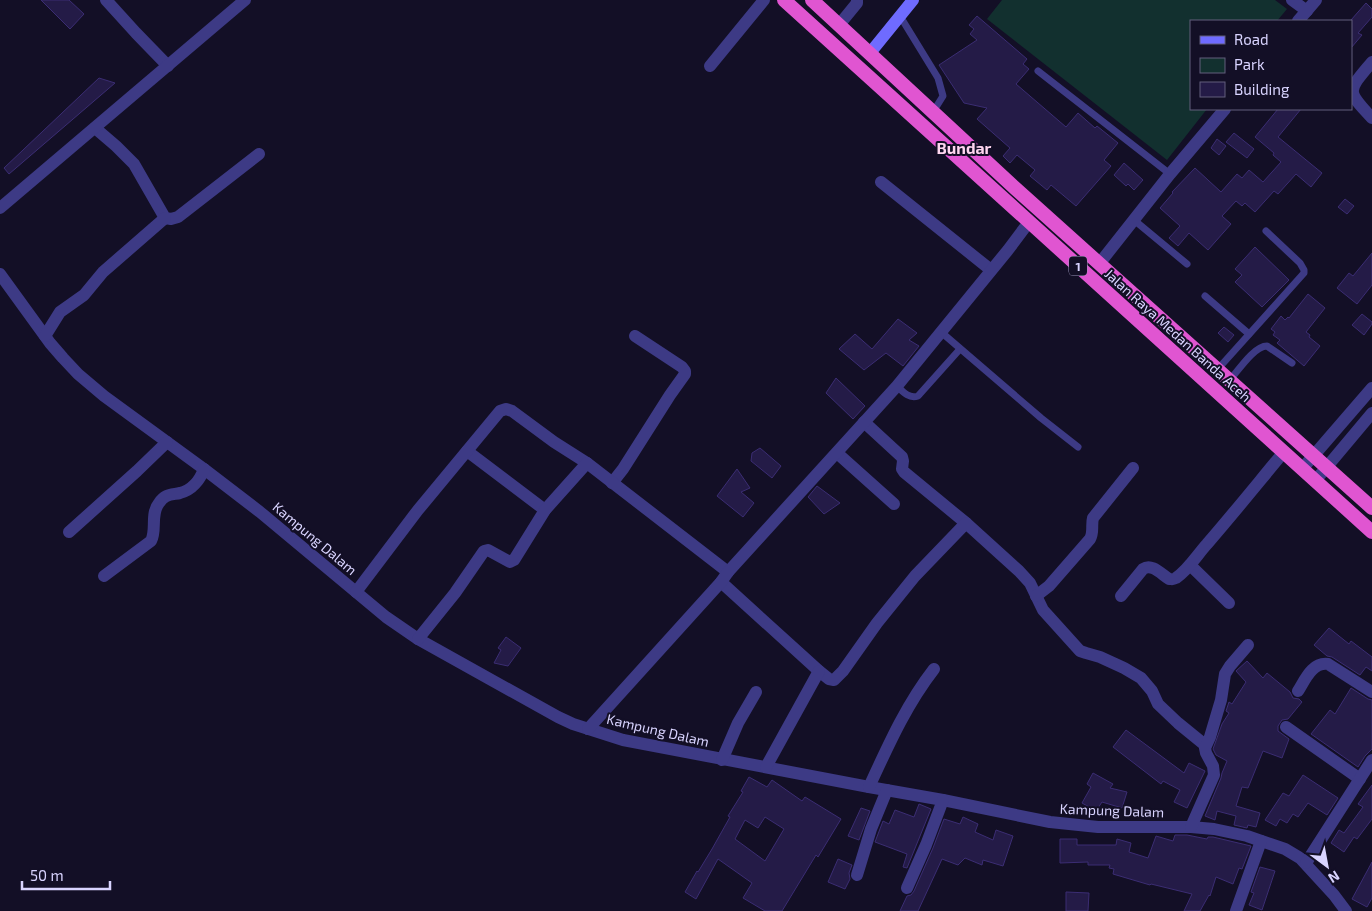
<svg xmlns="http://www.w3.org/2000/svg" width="1372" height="911" font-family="'Exo 2',sans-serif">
  <rect width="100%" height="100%" fill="#130f26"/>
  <path fill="#12302f" d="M1002,0H1275L1287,9L1277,21H1191V109H1207L1167,160L987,19Z"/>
  <g fill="#241b47" stroke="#3b2d73" fill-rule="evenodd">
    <path d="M41,0H69L84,14L70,29Z"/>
    <path d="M1366,3L1372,9V17L1358,33L1362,35L1351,48V20Z"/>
    <path d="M977,16L1027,59L1023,64L1029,69L1016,84L1066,127L1078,113L1095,128L1097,126L1118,143L1104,160L1111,166L1076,206L1051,185L1047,190L1030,176L1035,170L1017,155L1010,163L1003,156L1010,148L977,119L987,108L964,103L939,65L977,40L970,34L974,29L969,25Z"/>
    <path d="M99,78L115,83L9,174L4,168Z"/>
    <path d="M1278,109H1301L1278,137L1322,173L1311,187L1296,174L1278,194L1274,191L1255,212L1245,203L1242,206L1236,201L1222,216L1231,224L1208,250L1189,233L1178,246L1169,238L1180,226L1160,208L1173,193L1172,192L1195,168L1221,192L1237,174L1242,178L1249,170L1263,182L1281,162L1273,155L1274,153L1255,137Z"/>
    <path d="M1234,133L1254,149L1247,158L1226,142Z"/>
    <path d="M1217,139L1226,146L1219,155L1211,148Z"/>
    <path d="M1124,163L1143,180L1134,190L1128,184L1126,186L1114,175Z"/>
    <path d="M1345,199L1354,206L1347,214L1338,207Z"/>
    <path d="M1255,247L1289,280L1262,307L1235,282L1242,275L1235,269Z"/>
    <path d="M1372,253V285L1357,304L1337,288L1349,273L1353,276Z"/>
    <path d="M1308,294L1325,308L1306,332L1310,335L1309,337L1320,346L1304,366L1277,343L1280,340L1273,335L1275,332L1271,329L1281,316L1285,320L1288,317L1289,318Z"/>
    <path d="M1362,314L1372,322V324L1364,335L1352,325Z"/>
    <path d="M898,319L917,333L909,340L919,346L903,366L886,353L864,370L839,349L855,334L872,349Z"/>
    <path d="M1224,327L1234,335L1228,342L1218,333Z"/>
    <path d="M836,378L865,406L853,419L826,393Z"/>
    <path d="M760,448L781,466L772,478L751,461L752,453Z"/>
    <path d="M737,469L750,488L741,492L754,503L743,517L717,496Z"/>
    <path d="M817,486L840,503L824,514L808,497Z"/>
    <path d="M1329,628L1349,644L1351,641L1372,657V671L1366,667L1360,675L1332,657L1327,656L1314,645Z"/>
    <path d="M506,637L521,648L508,666L494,663L501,650L498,648Z"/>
    <path d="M1247,661L1263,678L1267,673L1290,692L1293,698L1299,699L1302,702L1288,719L1282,720L1278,726V731L1289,739L1282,758L1263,751L1248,788L1242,787L1236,806L1260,813L1256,827L1248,825L1247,828L1234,825L1236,816L1217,811L1215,820L1205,816L1221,778L1222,773L1227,761L1216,755L1213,749L1222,724L1229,713L1226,711L1229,702L1232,704L1246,682L1236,671Z"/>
    <path d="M1351,688L1368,699L1372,700V749L1365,756L1358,767L1311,734L1330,710L1335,714Z"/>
    <path d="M1126,730L1184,773L1189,763L1205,771L1187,808L1174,802L1180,790L1163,781L1161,784L1113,747Z"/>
    <path d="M1093,773L1113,784L1110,788L1127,792L1122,808L1102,802L1096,811L1082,803L1091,787L1087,784Z"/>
    <path d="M1303,775L1338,798L1327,815L1308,803L1298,817L1293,814L1287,823L1280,819L1276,826L1265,820L1283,793L1289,796Z"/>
    <path d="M749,777L767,787L772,780L802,801L805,797L841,819L818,857L816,855L782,911H765L743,898L752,883L718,859L696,899L685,892L697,871L698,872L712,849L730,817L728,816L743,792L741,791ZM765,817L784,829L765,861L735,839L745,820L758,828Z"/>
    <path d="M1372,785V819L1357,839L1354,837L1344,852L1331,843L1339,830L1344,833L1363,807L1358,804Z"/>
    <path d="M919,804L931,809L907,868L903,867L907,854L875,842L883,821L889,824L895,810L914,817Z"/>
    <path d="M861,808L870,811L859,840L848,836Z"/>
    <path d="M963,817L978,824L975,832L993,840L996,830L1013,836L1003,866L983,860L982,865L965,858L958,865L942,859L918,911H900L907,896L911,895L914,891L933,848L944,819L960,824Z"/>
    <path d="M1175,835H1187L1207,839L1208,837H1213L1251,846L1242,869L1239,868L1233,884L1216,877L1210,896L1209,895L1200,911H1184L1192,894L1151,884L1150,885L1113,874L1114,869L1109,868L1110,865H1088V862L1060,863V839H1077V845H1116L1117,839L1131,843L1129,852L1148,858L1156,836L1173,841Z"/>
    <path d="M838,859L852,865L849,873L850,879L845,889L828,882Z"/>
    <path d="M1372,862V898L1367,907L1352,899Z"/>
    <path d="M1260,867L1275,871L1262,910L1249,905L1254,893L1251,892Z"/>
    <path d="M1066,892L1089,893L1088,911H1066Z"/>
  </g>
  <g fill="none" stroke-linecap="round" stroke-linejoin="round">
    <g stroke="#3d3a85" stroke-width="7">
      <path d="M900,16L938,78L943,96L933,112"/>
      <path d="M1038,71L1170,174"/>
      <path d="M1134,220L1187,264"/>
      <path d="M1205,296L1249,334"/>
      <path d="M941,332L1041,418L1078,447"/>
      <path d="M1217,370L1304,273V270L1300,263L1266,231"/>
      <path d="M1229,381C1238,371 1254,346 1267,346L1292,363"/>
      <path d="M897,386C903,392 909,399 918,396L960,349"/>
    </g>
    <g stroke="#3d3a85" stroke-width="12">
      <path d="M106,0L136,33L168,66"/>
      <path d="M1292,0L1307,11"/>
      <path d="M1298,21L1316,0"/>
      <path d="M839,25L857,3V0"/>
      <path d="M1372,62C1348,91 1345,90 1372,118"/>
      <path d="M710,66L764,0"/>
      <path d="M95,128L116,146L134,164L165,218L171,219L178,217L259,154"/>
      <path d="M881,182L991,270"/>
      <path d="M0,208L245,0"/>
      <path d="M1099,264L1170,174L1225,109"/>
      <path d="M0,274L50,343L63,358L78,374L104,396L204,469L260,512L386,617L418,639L558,717L573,724L623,740L869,787L943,800L1050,822L1098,827H1191L1214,829L1247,836L1285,849L1300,858L1334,895L1346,911"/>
      <path d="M45,336L60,312L84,295L103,272L165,218"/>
      <path d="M864,422L902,457L903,461L902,469L904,472L966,523"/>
      <path d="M467,451L545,510"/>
      <path d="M837,453L894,504"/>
      <path d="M1302,469L1372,388"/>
      <path d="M1315,481L1372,413"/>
      <path d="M612,483L623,469L670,395L685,374V371L682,367L635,336"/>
      <path d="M69,532L137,471L167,442"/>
      <path d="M1190,565L1229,603"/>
      <path d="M104,576L151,541C157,530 150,514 159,503C165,494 170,495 180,493C192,490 200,480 204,469"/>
      <path d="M721,582L819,671L829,679L834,680L843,671L877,623L915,576L966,523L1019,571L1030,583L1043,610L1080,651L1086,653L1100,657L1124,668L1141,678L1152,691L1158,704L1178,723L1205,745"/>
      <path d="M356,592L418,510L500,411L506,409L512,411L554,442L587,463"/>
      <path d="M1036,596L1049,586L1090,539C1094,532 1091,525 1093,518L1133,468"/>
      <path d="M1121,596L1143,569C1152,563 1161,574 1169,579C1173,579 1172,580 1176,578C1189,569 1197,555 1207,544C1233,514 1258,483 1283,453"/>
      <path d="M418,639L455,593L484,551L488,550L510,562L514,560L545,510L587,463L728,572"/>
      <path d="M1298,691C1305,680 1312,662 1328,664L1372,692"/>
      <path d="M1286,727L1360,779"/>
      <path d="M588,729L721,582L728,572L897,386L1008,250L1029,222"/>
      <path d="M722,760L738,723L756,692"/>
      <path d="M766,767L819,671"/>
      <path d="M869,787C888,746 906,705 934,669"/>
      <path d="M1191,827L1214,775L1213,766L1206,753L1205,748L1210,737L1221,700L1225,674L1230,666L1248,645"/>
      <path d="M1306,863L1372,760"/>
      <path d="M857,875L871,829L887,790"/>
      <path d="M907,888L926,845L943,800"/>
      <path d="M1236,911L1261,841"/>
    </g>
    <path stroke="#6f6bff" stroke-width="12" d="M870,53L913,0"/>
    <g stroke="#e055d1" stroke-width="14">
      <path d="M784,0L1372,532"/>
      <path d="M812,0L1016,189L1372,508"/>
    </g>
  </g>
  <g text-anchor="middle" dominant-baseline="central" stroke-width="4" stroke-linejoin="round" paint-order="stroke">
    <rect fill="#130f26" stroke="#9e99be" stroke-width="1" x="1069" y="256.5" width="18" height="19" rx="4"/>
    <g font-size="12" font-weight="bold" fill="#d9d4ff">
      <text x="1078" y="266">1</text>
    </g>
    <g font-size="14" fill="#d9d4ff" stroke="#130f26">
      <text transform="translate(1178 335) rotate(42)">Jalan Raya Medan Banda Aceh</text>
      <text transform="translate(315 538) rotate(40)">Kampung Dalam</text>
      <text transform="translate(658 730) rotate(13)">Kampung Dalam</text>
      <text transform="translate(1112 810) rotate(2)">Kampung Dalam</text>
    </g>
    <g font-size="16" font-weight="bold" fill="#ffd6f0" stroke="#130f26">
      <text x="964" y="147">Bundar</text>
    </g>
  </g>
  <rect x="1190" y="20" width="162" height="90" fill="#130f26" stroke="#625e7d"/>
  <rect x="1200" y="36" width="25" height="8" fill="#6f6bff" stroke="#625e7d"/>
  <text x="1234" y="45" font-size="15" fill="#d9d4ff">Road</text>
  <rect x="1200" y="58" width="25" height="15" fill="#12302f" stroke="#625e7d"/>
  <text x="1234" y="70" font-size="15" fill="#d9d4ff">Park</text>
  <rect x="1200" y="82" width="25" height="15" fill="#241b47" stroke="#625e7d"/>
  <text x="1234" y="95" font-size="15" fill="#d9d4ff">Building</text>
  <g transform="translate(1327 866) rotate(148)" stroke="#130f26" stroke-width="4" paint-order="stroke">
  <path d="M0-4L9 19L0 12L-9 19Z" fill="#d9d4ff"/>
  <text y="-8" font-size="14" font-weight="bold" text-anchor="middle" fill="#d9d4ff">N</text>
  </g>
  <path d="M22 881v8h88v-8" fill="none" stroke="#d9d4ff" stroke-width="2.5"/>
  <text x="30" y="881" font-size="15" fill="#d9d4ff" stroke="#130f26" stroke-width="4" paint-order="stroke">50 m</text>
</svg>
